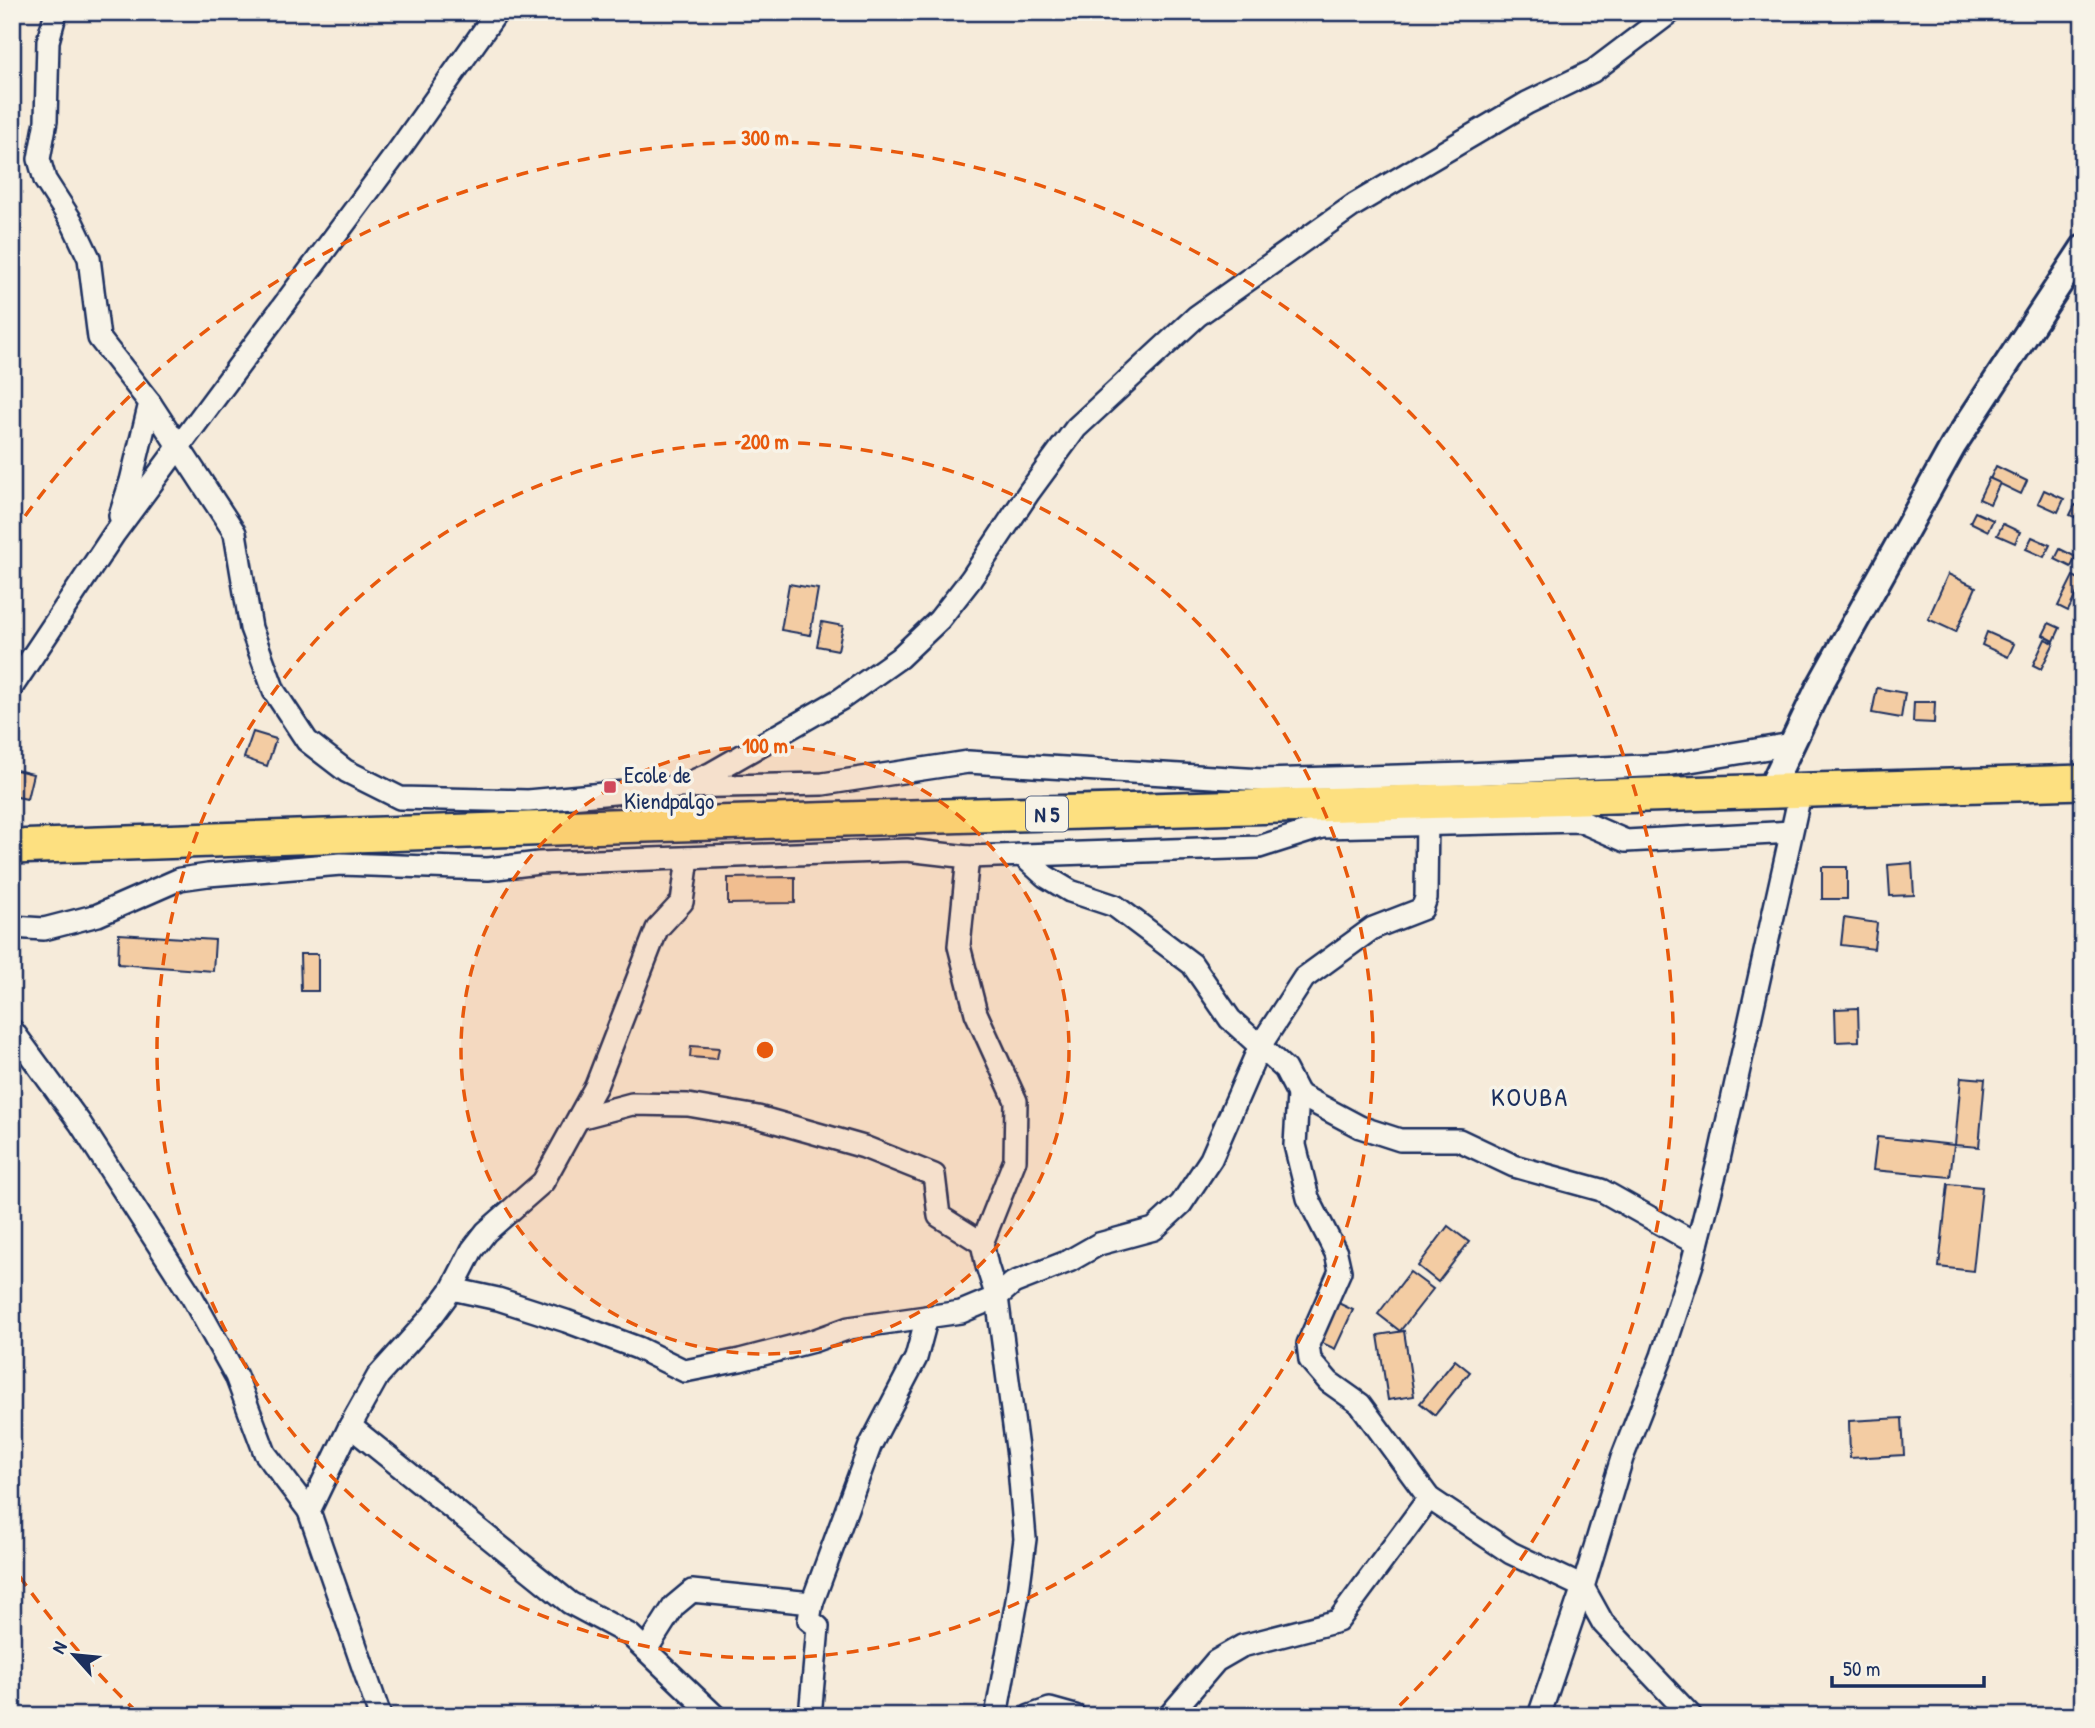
<svg xmlns="http://www.w3.org/2000/svg" width="2095" height="1728" font-family="'Patrick Hand',sans-serif">
  <rect width="100%" height="100%" fill="#f6ebda"/>
  <filter id="ink" filterUnits="userSpaceOnUse"><feTurbulence type="fractalNoise" baseFrequency=".0143" numOctaves="2"/><feDisplacementMap in="SourceGraphic" scale="14" xChannelSelector="R" yChannelSelector="G"/><feConvolveMatrix kernelMatrix="1 2 1 2 8 2 1 2 1" color-interpolation-filters="sRGB"/></filter>
  <g filter="url(#ink)">
    <g fill="#f3cca3" stroke="#1b2f5e" stroke-width="2">
      <path d="M1996,466L2027,481L2021,494L1990,479Z"/>
      <path d="M1989,478L2000,483L1990,504L1979,499Z"/>
      <path d="M2044,490L2064,499L2058,512L2038,503Z"/>
      <path d="M2075,505L2083,508V521L2070,515Z"/>
      <path d="M1975,512L1993,520L1988,531L1970,522Z"/>
      <path d="M2003,524L2020,532L2015,543L1997,535Z"/>
      <path d="M2032,537L2050,545L2044,557L2026,549Z"/>
      <path d="M2060,549L2076,557L2071,567L2055,559Z"/>
      <path d="M1948,574L1976,587L1956,632L1928,619Z"/>
      <path d="M2073,576L2083,581L2068,611L2058,606Z"/>
      <path d="M789,584L818,589L810,635L781,630Z"/>
      <path d="M822,622L843,626L838,650L817,646Z"/>
      <path d="M2049,623L2060,628L2054,641L2043,635Z"/>
      <path d="M1987,632L2014,644L2008,657L1982,645Z"/>
      <path d="M2045,639L2054,643L2041,669L2033,665Z"/>
      <path d="M1877,688L1905,693L1901,718L1872,713Z"/>
      <path d="M1914,702H1935L1934,723L1913,722Z"/>
      <path d="M253,732L276,739L267,766L244,758Z"/>
      <path d="M12,769L33,774L27,799L12,796Z"/>
      <path d="M1912,863L1914,895L1890,896L1888,865Z"/>
      <rect x="1822" y="867" width="25" height="32"/>
      <path d="M795,877V903L728,904V878Z"/>
      <path d="M1844,918L1877,923L1874,949L1841,945Z"/>
      <path d="M119,934L215,940L213,971L118,964Z"/>
      <path d="M300,954H318V991H301Z"/>
      <path d="M1858,1008L1859,1041L1836,1042L1835,1009Z"/>
      <path d="M691,1046L719,1048L717,1059L690,1057Z"/>
      <path d="M1961,1077L1985,1079L1979,1147L1955,1145Z"/>
      <path d="M1877,1137L1954,1145L1950,1177L1873,1170Z"/>
      <path d="M1948,1184L1982,1187L1973,1271L1939,1267Z"/>
      <path d="M1448,1226L1469,1242L1438,1282L1418,1266Z"/>
      <path d="M1410,1272L1433,1289L1400,1331L1378,1314Z"/>
      <path d="M1334,1301L1353,1310L1335,1349L1316,1340Z"/>
      <path d="M1404,1331L1414,1396L1388,1400L1378,1335Z"/>
      <path d="M1455,1360L1470,1372L1435,1415L1420,1403Z"/>
      <path d="M1902,1418L1904,1455L1850,1458L1849,1421Z"/>
    </g>
    <g fill="none" stroke-linecap="round" stroke-linejoin="round">
      <defs>
        <g id="minor">
          <path d="M56,12L48,41L46,121L39,159L45,180L72,222L89,258L99,338L150,403L131,481L120,516"/>
          <path d="M150,403L235,533L251,628L274,691L307,741L346,771L400,798L528,801L678,787L823,784L968,762L1262,780L1467,774L1666,765L1792,744"/>
          <path d="M12,687L114,534L399,150L497,12"/>
          <path d="M689,783L710,774L841,699L899,658L939,620L971,579L1029,492L1076,428L1197,316L1354,205L1527,103L1593,71L1671,12"/>
          <path d="M1023,856L1045,876L1070,891L1115,906L1192,964L1230,1019L1285,1069L1298,1094L1360,1127L1400,1140H1459L1514,1166L1601,1190L1697,1244"/>
          <path d="M968,857L959,946L976,1013L1016,1101L1015,1160L982,1243L987,1266L997,1297L1018,1456L1025,1539L1017,1600L996,1716"/>
          <path d="M12,927L44,929L98,915L180,879L208,875L341,864L488,869L539,863L907,850L968,857L1259,847L1322,827L1580,821L1626,841L1791,832"/>
          <path d="M12,1030L80,1123L192,1297L236,1376L265,1453L309,1511"/>
          <path d="M1298,1094L1295,1145L1308,1198L1336,1253L1340,1271L1308,1344L1310,1360L1329,1382L1360,1404L1429,1498L1511,1553L1583,1587L1603,1623L1691,1716"/>
          <path d="M579,1118L632,1104L688,1105L758,1117L864,1147L934,1175L939,1216L982,1243"/>
          <path d="M452,1289L498,1299L566,1321L638,1348L685,1371L740,1360L813,1341L849,1328L961,1312L997,1297L1013,1283L1069,1261L1099,1244L1154,1229L1181,1204L1211,1159L1260,1046L1304,978L1373,928L1422,909L1426,898L1427,813"/>
          <path d="M350,1426L570,1603L630,1635L715,1716"/>
          <path d="M646,1650L674,1606L692,1591L812,1603"/>
          <path d="M380,1716L309,1511L350,1426L378,1376L432,1316L452,1289L472,1250L486,1232L543,1182L596,1086L657,929L682,902L688,858"/>
          <path d="M810,1716L818,1627L809,1620L812,1603L870,1446L916,1358L927,1317"/>
          <path d="M1030,1716L1050,1709L1075,1716"/>
          <path d="M1169,1716L1216,1661L1242,1646L1338,1621L1429,1498"/>
          <path d="M1539,1716L1583,1587L1622,1458L1662,1356L1692,1264L1719,1159L1801,790"/>
        </g>
        <path id="tertiary" d="M1769,792L1820,685L1953,446L2083,248"/>
        <path id="trunk" d="M12,847L611,826L2083,782"/>
      </defs>
      <use href="#minor" stroke="#1b2f5e" stroke-width="26"/>
      <use href="#tertiary" stroke="#1b2f5e" stroke-width="30"/>
      <use href="#trunk" stroke="#1b2f5e" stroke-width="38"/>
      <use href="#minor" stroke="#f7f3e8" stroke-width="21"/>
      <use href="#tertiary" stroke="#f7f3e8" stroke-width="24"/>
      <use href="#trunk" stroke="#fde080" stroke-width="33"/>
    </g>
  </g>
  <circle cx="765" cy="1050" r="304" fill="#e8590c" fill-opacity=".12"/>
  <g fill="none" stroke="#e8590c" stroke-width="3.5" stroke-dasharray="12 9">
    <circle cx="765" cy="1050" r="304"/>
    <circle cx="765" cy="1050" r="608"/>
    <path d="M137 1712A912 912 0 0 1 13 1567M13 533A912 912 0 1 1 1393 1712"/>
  </g>
  <rect fill="#d1495b" stroke="#f7f3e8" stroke-width="2.5" x="603" y="780" width="14" height="14" rx="3.5"/>
  <g text-anchor="middle" dominant-baseline="central" stroke-width="7" stroke-linejoin="round" paint-order="stroke">
    <rect fill="#f7f3e8" stroke="#5d6a87" stroke-width="2" x="1026" y="796.5" width="42" height="35" rx="5"/>
    <g font-size="21" font-weight="bold" fill="#1b2f5e">
      <text x="1047" y="814">N 5</text>
    </g>
    <g font-size="23" fill="#1b2f5e" stroke="#f7f3e8" text-anchor="start">
      <text x="624" y="774">Ecole de<tspan x="624" dy="26">Kiendpalgo</tspan></text>
    </g>
    <g font-size="26" letter-spacing="2" fill="#1b2f5e" stroke="#f7f3e8">
      <text x="1530" y="1096">KOUBA</text>
    </g>
  </g>
  <circle cx="765" cy="1050" r="10" fill="#e8590c" stroke="#f7f3e8" stroke-width="3.5"/>
  <g font-size="21" text-anchor="middle" font-weight="bold" fill="#e8590c" stroke="#f7f3e8" stroke-width="7" stroke-linejoin="round" paint-order="stroke">
    <text x="765" y="145">300 m</text>
    <text x="765" y="449">200 m</text>
    <text x="765" y="753">100 m</text>
  </g>
  <rect width="2095" height="1728" fill="none" stroke="#f7f3e8" stroke-width="42"/>
  <rect x="21" y="21" width="2053" height="1686" fill="none" stroke="#1b2f5e" stroke-width="2.5" filter="url(#ink)"/>
  <g transform="translate(74 1655) rotate(297)" stroke="#f7f3e8" stroke-width="5" paint-order="stroke">
  <path d="M0-5L12 26L0 18L-12 26Z" fill="#1b2f5e"/>
  <text y="-10" font-size="19" font-weight="bold" text-anchor="middle" fill="#1b2f5e">N</text>
  </g>
  <path d="M1832 1676v10h152v-10" fill="none" stroke="#1b2f5e" stroke-width="3.5"/>
  <text x="1843" y="1676" font-size="21" fill="#1b2f5e" stroke="#f7f3e8" stroke-width="5" paint-order="stroke">50 m</text>
</svg>
